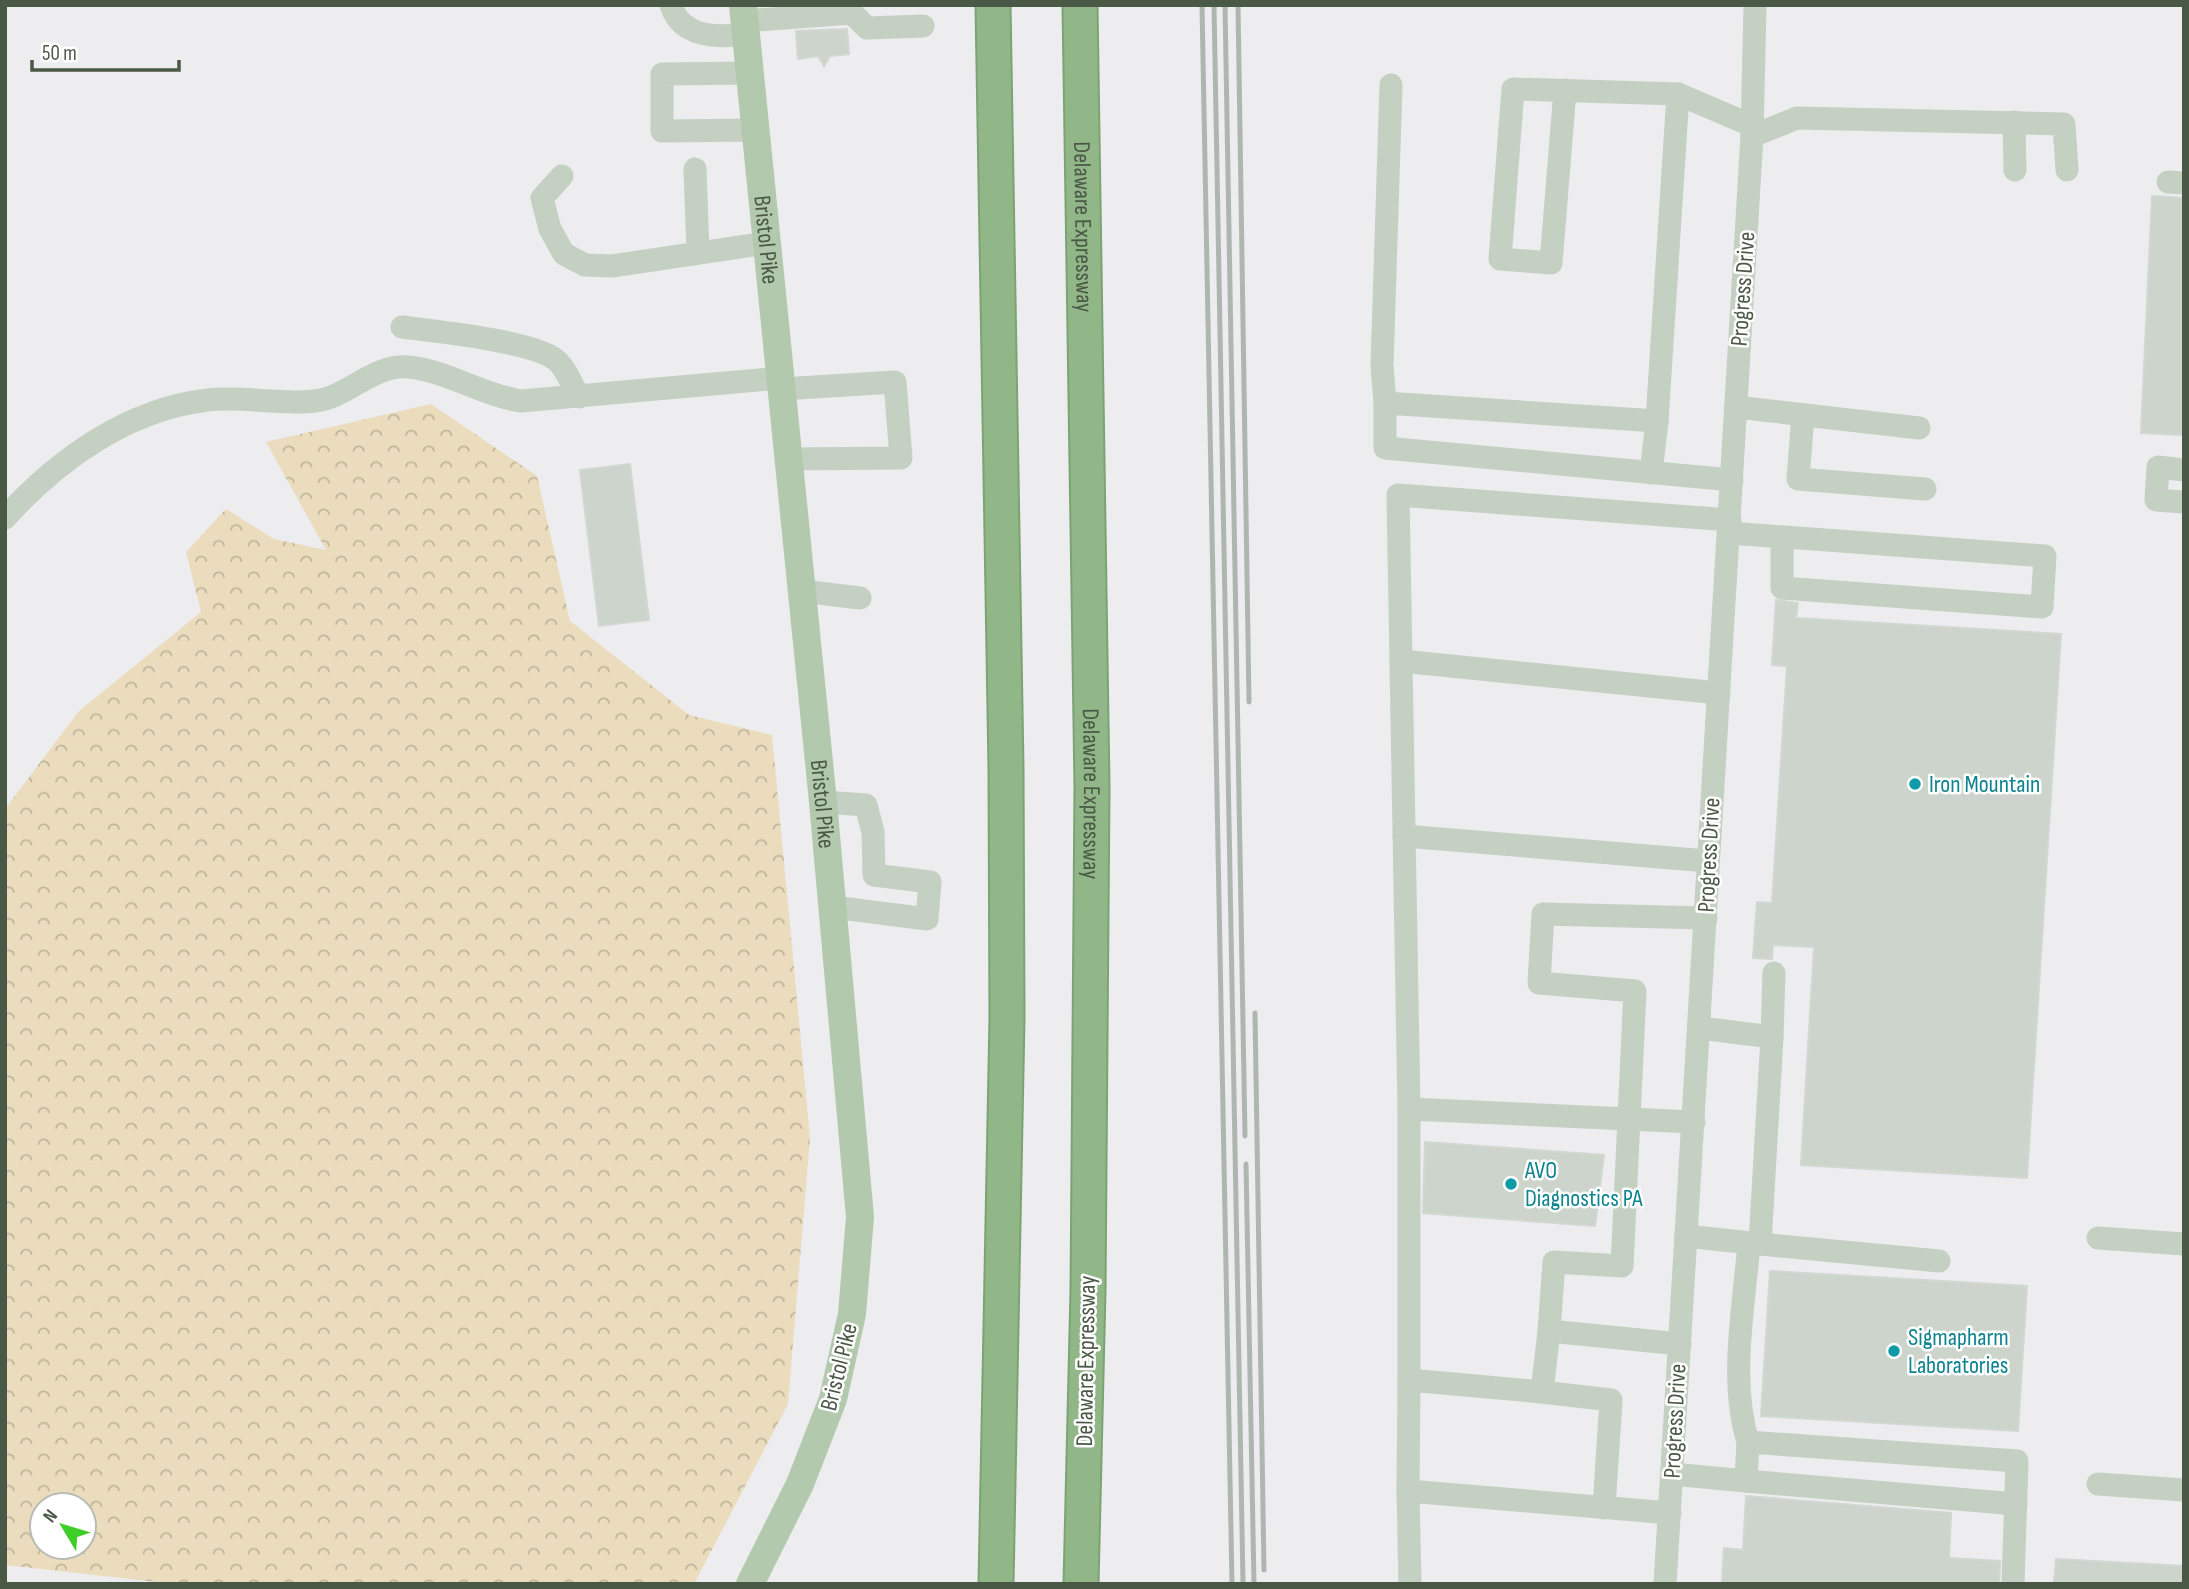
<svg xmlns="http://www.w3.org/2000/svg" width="2189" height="1589" font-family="'Sofia Sans Condensed',sans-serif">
  <defs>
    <pattern id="forest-crowns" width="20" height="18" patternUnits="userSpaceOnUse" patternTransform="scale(1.75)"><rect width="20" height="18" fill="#eadcbd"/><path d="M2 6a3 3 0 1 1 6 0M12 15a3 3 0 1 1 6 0" fill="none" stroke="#c0b59b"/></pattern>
  </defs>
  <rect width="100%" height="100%" fill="#edecef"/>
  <path fill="url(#forest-crowns)" fill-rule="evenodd" d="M431,404L537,476L570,621L689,715L772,735L810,1138L788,1404L694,1584H175L5,1565V809L79,711L201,612L186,552L226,509L274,539L326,550L266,442ZM42,1505H84V1547H42Z"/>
  <g fill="#cdd4cc" stroke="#d1d7d1" stroke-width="2">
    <path d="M847,29L849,54L830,56L824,66L818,56L798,59L796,31Z"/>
    <path d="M2152,196L2184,198V435L2141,433Z"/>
    <path d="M630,464L649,620L599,626L580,470Z"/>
    <path d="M1776,600L1798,603L1796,618L2061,634L2027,1178L1801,1165L1814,947L1773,945L1772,959L1753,958L1757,902L1772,903L1787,666L1772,665Z"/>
    <path d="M1425,1142L1604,1155L1595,1226L1423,1213Z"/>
    <path d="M1770,1271L2027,1286L2018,1431L1761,1416Z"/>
    <path d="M1746,1496L1951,1513L1949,1558L2000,1561L1999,1584H1722L1724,1548L1743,1550Z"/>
    <path d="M2056,1559L2184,1566V1584H2054Z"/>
  </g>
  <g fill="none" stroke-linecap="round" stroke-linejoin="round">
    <defs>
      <g id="highway">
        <path d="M993,5L1006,768L1007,1018L996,1584"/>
        <path id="s2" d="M1080,5L1092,787L1088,1291L1081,1584"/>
      </g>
    </defs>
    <use href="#highway" stroke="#7ca373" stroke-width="37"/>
    <g stroke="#c4d0c1" stroke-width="23">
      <path d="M671,5C681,38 717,38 746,34"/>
      <path d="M744,21L852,13L867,28L923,26"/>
      <path d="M750,73L662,74V131L756,130"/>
      <path d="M1565,90L1551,263L1500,259L1513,89L1678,94L1657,421L1385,403V448L1732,480"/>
      <path d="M1678,94L1753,126"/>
      <path d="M2014,122L2015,170"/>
      <path d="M1752,136L1797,118L2064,124L2067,170"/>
      <path d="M695,169L698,253"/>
      <path d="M562,176L542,198L550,229L564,254L585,265L612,266L767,243"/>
      <path d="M2168,182L2184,183"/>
      <path d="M402,327C434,331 533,341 556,360C566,368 572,385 579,397"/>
      <path d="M782,389L895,382L901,458L789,459"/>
      <path d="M1385,403L1382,365L1391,85"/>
      <path d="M1736,407L1919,428"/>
      <path d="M1803,415L1798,479L1925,489"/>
      <path d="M2184,470L2158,467L2156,500L2184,502"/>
      <path d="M1651,473L1657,421"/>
      <path d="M5,518C57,460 128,409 208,400C244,396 280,405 315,401C349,397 372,364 409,367C447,371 482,395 521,401L780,378"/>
      <path d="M1729,533L2045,556L2042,607L1782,588V537"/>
      <path d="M802,591L860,598"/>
      <path d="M1401,661L1719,693"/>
      <path d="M823,802L866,805L873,832L874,875L930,882L927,919L833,907"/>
      <path d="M1404,836L1708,861"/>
      <path d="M1772,1037L1774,973"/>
      <path d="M1409,1109V1380"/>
      <path d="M1694,1122L1409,1109L1398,495L1730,520"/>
      <path d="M1686,1236L1760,1244L1772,1037L1700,1028"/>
      <path d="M2098,1238L2184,1244"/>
      <path d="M1760,1244L1939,1261"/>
      <path d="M1549,1331L1542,1392L1409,1380L1408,1491L1670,1513"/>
      <path d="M1680,1344L1549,1331L1554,1262L1622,1266L1635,991L1539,983L1543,914L1706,918"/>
      <path d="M1542,1392L1611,1400L1604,1508"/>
      <path d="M1748,1442C1729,1380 1744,1307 1749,1243"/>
      <path d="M1672,1474L1746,1481L1748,1442L2017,1461L2013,1584"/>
      <path d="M1746,1481L2016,1504"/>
      <path d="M2098,1484L2184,1490"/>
      <path d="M1408,1491L1410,1584"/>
      <path d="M1665,1584L1752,136L1755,5"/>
    </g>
    <path stroke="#b3c9ae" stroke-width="28" id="s1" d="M743,5L823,802L860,1217L852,1314L833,1399L800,1484L750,1584"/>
    <use href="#highway" stroke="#91b788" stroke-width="33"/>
    <g stroke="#afb6af" stroke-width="5">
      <path d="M1202,5L1232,1584"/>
      <path d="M1214,5L1243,1584"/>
      <path d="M1225,5L1245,1136"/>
      <path d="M1238,5L1249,702"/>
      <path d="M1255,1013L1264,1570"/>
      <path d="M1246,1164L1254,1584"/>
    </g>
  </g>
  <g fill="#0f9aa8" stroke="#fff" stroke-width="2.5">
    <circle cx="1915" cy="784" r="7"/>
    <circle cx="1511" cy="1184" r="7"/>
    <circle cx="1894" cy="1351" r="7"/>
  </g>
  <g text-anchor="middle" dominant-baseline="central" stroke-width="5" stroke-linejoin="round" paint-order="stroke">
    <g font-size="24" fill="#4a5846" stroke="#fff">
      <text stroke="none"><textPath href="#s2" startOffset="222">Delaware Expressway</textPath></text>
      <text stroke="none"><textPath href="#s1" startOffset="236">Bristol Pike</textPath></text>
      <text transform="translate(1743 289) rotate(-86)">Progress Drive</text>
      <text stroke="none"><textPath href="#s2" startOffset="789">Delaware Expressway</textPath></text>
      <text stroke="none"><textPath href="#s1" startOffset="803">Bristol Pike</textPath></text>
      <text transform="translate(1709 855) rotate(-87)">Progress Drive</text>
      <text transform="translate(1086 1361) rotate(-89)">Delaware Expressway</text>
      <text transform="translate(839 1367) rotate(-76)">Bristol Pike</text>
      <text transform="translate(1675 1421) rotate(-87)">Progress Drive</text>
    </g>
    <g font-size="24" fill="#0d838f" stroke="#fff" text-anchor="start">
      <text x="1929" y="784">Iron Mountain</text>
      <text x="1525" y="1170">AVO<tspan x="1525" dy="28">Diagnostics PA</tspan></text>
      <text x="1908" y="1337">Sigmapharm<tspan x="1908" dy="28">Laboratories</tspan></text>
    </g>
  </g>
  <rect width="2189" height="1589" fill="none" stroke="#4a5846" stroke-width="14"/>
  <g transform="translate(63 1526) rotate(308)"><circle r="33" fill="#ffffff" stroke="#b7bcb5" stroke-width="2"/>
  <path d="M0-5L12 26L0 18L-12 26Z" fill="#3fcd28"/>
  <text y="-10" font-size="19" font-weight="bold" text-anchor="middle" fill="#4a5846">N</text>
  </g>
  <path d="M32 60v10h147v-10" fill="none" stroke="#4a5846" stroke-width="3.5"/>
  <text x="42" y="60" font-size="21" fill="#4a5846" stroke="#ffffff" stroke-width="5" paint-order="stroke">50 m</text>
</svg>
